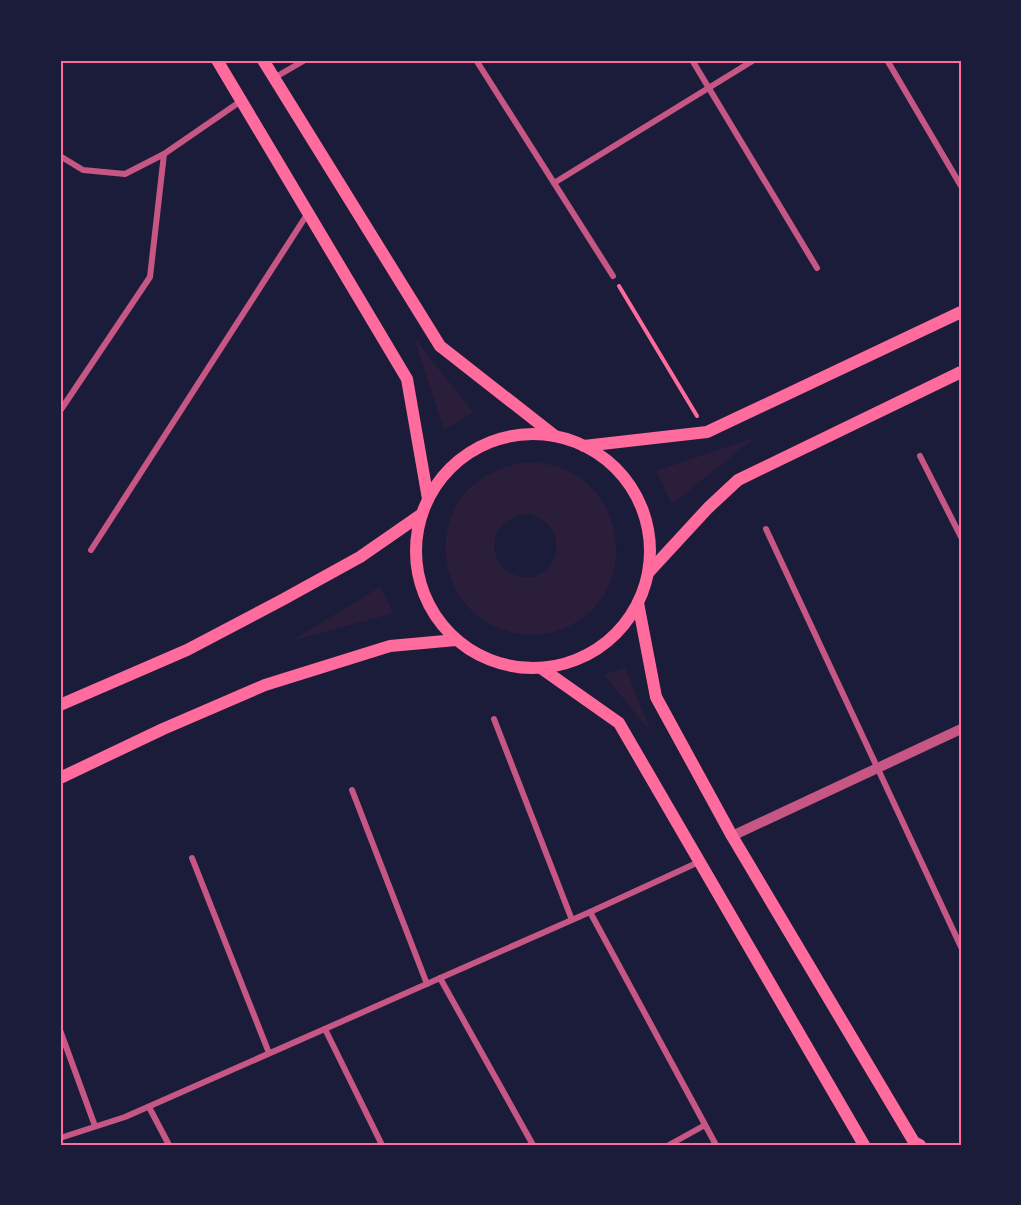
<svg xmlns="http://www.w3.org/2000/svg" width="1021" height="1205" font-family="'Roboto Condensed',sans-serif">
  <rect width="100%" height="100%" fill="#1b1b3a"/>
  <g fill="#2a1e3b" fill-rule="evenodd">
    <path d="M414,338L473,412L444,430Z"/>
    <path d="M756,437L672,504L656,471Z"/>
    <path d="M519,463C528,463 537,462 546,464C603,473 631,537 608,587C600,605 586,618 567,627C551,635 532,637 514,633C436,617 419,507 493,472C501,468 510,466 519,463ZM529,514C579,528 553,593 512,574C503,570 497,562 495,553C490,530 508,516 529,514Z"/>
    <path d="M380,587L394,613L291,641Z"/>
    <path d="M625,667L651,732L604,675Z"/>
  </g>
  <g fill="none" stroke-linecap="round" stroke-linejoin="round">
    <path stroke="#ff6b9d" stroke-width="4" d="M619,286L697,416"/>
    <g stroke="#c65784" stroke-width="6">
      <path d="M476,60L613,276"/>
      <path d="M692,60L817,268"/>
      <path d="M887,60L961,186"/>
      <path d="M274,78L305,60"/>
      <path d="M60,156L83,170L125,174L164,154L241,101"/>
      <path d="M554,183L754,60"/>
      <path d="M60,411L150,277L164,154"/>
      <path d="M920,456L961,537"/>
      <path d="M766,529L961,947"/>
      <path d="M91,550L308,213"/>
      <path d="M494,719L572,920"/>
      <path d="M352,790L427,984"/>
      <path d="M192,858L269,1053"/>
      <path d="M590,912L716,1145"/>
      <path d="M440,978L533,1145"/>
      <path d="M325,1029L382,1145"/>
      <path d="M60,1030L95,1126"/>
      <path d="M149,1107L169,1145"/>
      <path d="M60,1138L125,1117L590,912L701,861"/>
      <path d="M669,1145L705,1125"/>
    </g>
    <path stroke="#c65784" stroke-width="10" d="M732,836L961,729"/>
    <g stroke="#ff6b9d" stroke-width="12">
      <path d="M217,60L407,379L428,499"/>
      <path d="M263,60L440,346L555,436"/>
      <circle cx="533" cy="551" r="117"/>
      <path d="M584,446L707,432L961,312"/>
      <path d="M648,573L708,508L738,480L961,372"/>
      <path d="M638,603L656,697L732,836L914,1142L920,1145"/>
      <path d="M541,668L619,723L864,1145"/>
      <path d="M60,705L187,650L282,600L360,557L422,514"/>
      <path d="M60,778L163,729L265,685L390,646L456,640"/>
    </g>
  </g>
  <rect width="1021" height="1205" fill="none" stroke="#1b1b3a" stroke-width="123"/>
  <rect x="62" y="62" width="898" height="1082" fill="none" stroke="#ff6b9d" stroke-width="2"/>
</svg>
